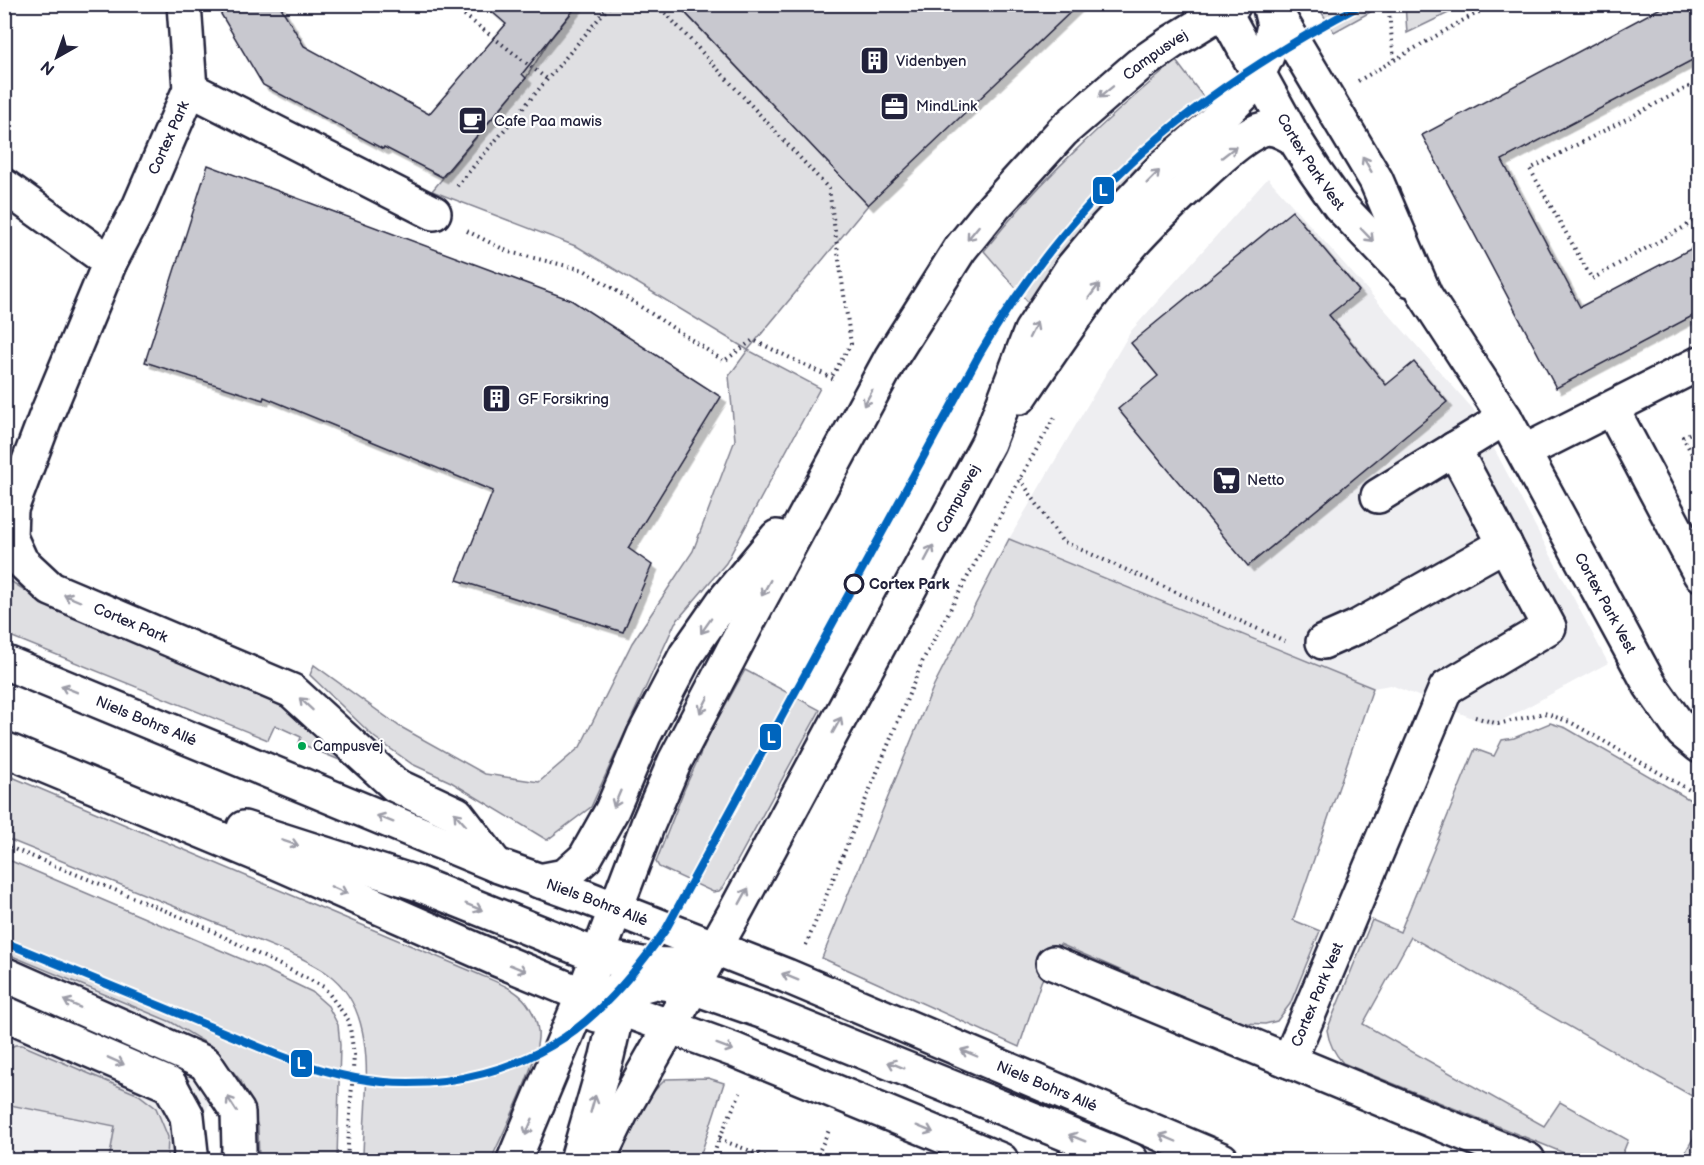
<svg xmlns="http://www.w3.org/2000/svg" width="1704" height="1165" font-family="'Balsamiq Sans',sans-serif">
  <defs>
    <filter id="shadow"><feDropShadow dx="5.5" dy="5.5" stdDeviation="0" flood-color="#0004"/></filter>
  </defs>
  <rect width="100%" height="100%" fill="#fff"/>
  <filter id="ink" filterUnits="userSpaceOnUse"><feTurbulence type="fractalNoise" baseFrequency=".0167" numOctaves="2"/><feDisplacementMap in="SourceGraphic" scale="12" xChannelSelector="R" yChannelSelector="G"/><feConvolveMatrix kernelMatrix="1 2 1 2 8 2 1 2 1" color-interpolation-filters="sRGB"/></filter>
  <g filter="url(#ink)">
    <g fill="#eeeef1">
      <path d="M1268,178L1473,409L1608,663L1492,726L1391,685L1373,688L1009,539L1131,331Z"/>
      <path d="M4,954L231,1046L188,1160H5Z"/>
    </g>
    <g fill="#dfdfe2" stroke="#80808e" stroke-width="1.5">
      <path d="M1405,4H1465V5L1407,33Z"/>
      <path d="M578,5H692L687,15L868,205L748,350L820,388L726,563L675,623L591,807L547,840L451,782L412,764L374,737L310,675L314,665L399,726L485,774L539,782L580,747L632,643L693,551L735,440L729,376L748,350L578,247L432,191L526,78L549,41Z"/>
      <path d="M1317,5H1371L1372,11L1334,32Z"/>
      <path d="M1176,61L1211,107L1033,308L984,251C1040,180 1106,119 1176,61Z"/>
      <path d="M1009,539L1373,688L1293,920L1320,931L1290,1004L1277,1021L1265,1024L1242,1023L1060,944L1041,982L1019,1047L822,958L934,685Z"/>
      <path d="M4,577L34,596L255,683L273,693L349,764L299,743L301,737L275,725L268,740L5,634Z"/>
      <path d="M745,670L820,710L723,887L719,891L713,892L659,867L656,862L684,790L710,733Z"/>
      <path d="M1550,723L1566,728L1699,805V1100L1411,937L1363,1024L1544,1126L1560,1102L1628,1140L1620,1160H1581L1343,1063C1334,1053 1329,1044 1327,1030L1372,920L1400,932L1475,749L1494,756L1502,740L1514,738Z"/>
      <path d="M5,774L478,974C494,981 515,988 526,1002C532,1010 537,1021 538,1031C541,1059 503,1132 491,1160H363C363,1101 383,1013 327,973C319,967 308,962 299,957L5,838Z"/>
      <path d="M4,858L260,967L312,992L328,1006L338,1025L340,1045L337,1160H259L258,1127L241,1081L211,1046L171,1022L5,953Z"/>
      <path d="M15,1045H22L139,1095L156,1108L168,1137L167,1160H109L115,1126L5,1104L4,1060L7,1049Z"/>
      <path d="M708,1078L724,1083L699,1160H619L646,1099L666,1079Z"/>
      <path d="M1699,1128V1160H1681Z"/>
    </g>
    <g fill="#c8c8cf" stroke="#22223b" stroke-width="1.5" filter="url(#shadow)">
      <path d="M215,4H279L304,46L429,114L506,24L483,4H578L522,74L526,78L442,177L384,147L383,149L263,85Z"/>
      <path d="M677,4H1079L868,205Z"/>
      <path d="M1668,4H1700V56L1502,160L1580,307L1700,244V312L1556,388L1422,135Z"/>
      <path d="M208,165L571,300L721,397L628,548L652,565L623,632L457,580L493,491L264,397L263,400L145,362Z"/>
      <path d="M1292,211L1359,291L1329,315L1386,385L1414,362L1447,402L1248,566L1118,409L1158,376L1131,343Z"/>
    </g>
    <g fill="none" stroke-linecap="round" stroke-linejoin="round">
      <defs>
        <g id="minor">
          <path id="s1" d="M184,4L190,89L139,207L110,262L46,416L11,509L10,537L21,561L51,589L292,691L395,785L457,814L496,865"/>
          <path id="s2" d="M1220,4L1294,138L1315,171L1339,205L1411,280"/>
          <path id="s3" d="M1271,4L1376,180L1425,295L1505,418L1650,685L1683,732L1700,746"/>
          <path d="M190,89L434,213"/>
          <path d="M4,186L110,262"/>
          <path d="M1020,397C1055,345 1090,293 1131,245C1154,219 1180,195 1206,171C1220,158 1242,137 1260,130C1272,125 1283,132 1294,138"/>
          <path d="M1612,409L1700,574"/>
          <path d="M1524,452L1700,363"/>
          <path d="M1378,496L1505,418"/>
          <path d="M1323,642L1357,627L1505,544"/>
          <path id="s4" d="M4,662L496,865L585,897L787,976L1222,1160"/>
          <path d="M4,749L269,859L499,960L583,995L734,1050L1001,1160"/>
          <path d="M244,828L416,883L598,956L642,964L673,965L696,961L715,948"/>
          <path d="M539,881L565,876L585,858L612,810L644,735L686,655L723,602L777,537"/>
          <path d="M1053,963L1528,1160"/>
          <path d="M4,974L205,1063L238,1112L239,1149L238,1160"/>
          <path d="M4,1013L170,1085L187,1116L191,1153L190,1160"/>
          <path d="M597,1015L608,1004L636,987L655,982L692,987L770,1014L1131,1160"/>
          <path id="s5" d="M1289,1061L1446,688L1549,627L1454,449"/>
          <path id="s6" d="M514,1160L583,995L648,824L675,761L751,616L891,358L960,249L994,207L1063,131L1139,65L1172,42L1234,4"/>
          <path d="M577,1160L607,1056L618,1008L619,988"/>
          <path id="s7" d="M598,1160L622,1111L734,914L988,443L1031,331L1072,268L1107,226L1162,168L1226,112L1252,86L1267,56L1271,39L1274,25L1269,4"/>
        </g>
      </defs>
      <use href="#minor" stroke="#22223b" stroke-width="38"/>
      <g stroke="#22223b" stroke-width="4" stroke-dasharray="1.5 4.5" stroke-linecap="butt">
        <path d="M450,4L547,79"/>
        <path d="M657,4L829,189L851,344L831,378"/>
        <path d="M1388,4L1394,59"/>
        <path d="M1358,81L1460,22L1495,4"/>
        <path d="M1700,81L1530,169L1592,279L1700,218"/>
        <path d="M457,186L611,4"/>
        <path d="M467,231L509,252L584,270L724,361L753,340L836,380"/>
        <path d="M1700,428L1683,437L1700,469"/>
        <path d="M1020,479L1062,541L1287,642"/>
        <path d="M1475,717L1498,724L1544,713L1570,722L1700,796"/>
        <path d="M4,845L196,923L324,987L349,1021L354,1055L347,1160"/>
        <path d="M806,945L923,660L1020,479L1054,418"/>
        <path d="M719,1139L774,1160"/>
        <path d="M712,1160L719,1139L740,1093"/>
        <path d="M815,1160L830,1128"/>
      </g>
      <use href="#minor" stroke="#fff" stroke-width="33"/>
      <defs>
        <path id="tram-1" d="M4,942C72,970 139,997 206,1025C255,1045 303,1068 355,1078C439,1094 534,1071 596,1012C623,987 645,959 666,929L979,355C1076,190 1194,92 1363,4"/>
      </defs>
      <use href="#tram-1" stroke="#fff" stroke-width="12"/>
      <use href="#tram-1" stroke="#0065bd" stroke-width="8"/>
    </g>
    <defs><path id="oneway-shaft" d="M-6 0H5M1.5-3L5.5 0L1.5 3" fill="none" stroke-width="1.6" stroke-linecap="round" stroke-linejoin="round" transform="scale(1.5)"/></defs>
    <g stroke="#9c9ca7">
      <use href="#oneway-shaft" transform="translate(1106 92) rotate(141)"/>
      <use href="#oneway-shaft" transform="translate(1229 152) rotate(-38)"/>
      <use href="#oneway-shaft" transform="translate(1367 164) rotate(-120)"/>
      <use href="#oneway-shaft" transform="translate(1153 177) rotate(-45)"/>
      <use href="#oneway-shaft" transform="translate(973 233) rotate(129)"/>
      <use href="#oneway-shaft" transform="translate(1367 235) rotate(46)"/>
      <use href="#oneway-shaft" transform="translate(1094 291) rotate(-53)"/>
      <use href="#oneway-shaft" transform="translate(1033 330) rotate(-63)"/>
      <use href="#oneway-shaft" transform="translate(868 398) rotate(119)"/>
      <use href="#oneway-shaft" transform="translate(929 553) rotate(-62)"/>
      <use href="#oneway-shaft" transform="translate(766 588) rotate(119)"/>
      <use href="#oneway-shaft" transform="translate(72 598) rotate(-157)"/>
      <use href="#oneway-shaft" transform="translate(706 626) rotate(125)"/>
      <use href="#oneway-shaft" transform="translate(69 689) rotate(-158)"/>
      <use href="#oneway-shaft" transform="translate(306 704) rotate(-137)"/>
      <use href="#oneway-shaft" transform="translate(704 705) rotate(117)"/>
      <use href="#oneway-shaft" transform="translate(837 725) rotate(-61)"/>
      <use href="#oneway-shaft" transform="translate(617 799) rotate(113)"/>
      <use href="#oneway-shaft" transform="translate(385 819) rotate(-158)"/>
      <use href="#oneway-shaft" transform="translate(460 819) rotate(-132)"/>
      <use href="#oneway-shaft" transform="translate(290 843) rotate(18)"/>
      <use href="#oneway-shaft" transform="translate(339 890) rotate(24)"/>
      <use href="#oneway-shaft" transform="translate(744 896) rotate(-61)"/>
      <use href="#oneway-shaft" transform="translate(474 907) rotate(22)"/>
      <use href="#oneway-shaft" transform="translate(518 968) rotate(22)"/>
      <use href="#oneway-shaft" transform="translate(790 977) rotate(-158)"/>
      <use href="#oneway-shaft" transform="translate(72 1004) rotate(-156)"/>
      <use href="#oneway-shaft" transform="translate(725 1047) rotate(20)"/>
      <use href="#oneway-shaft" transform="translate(969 1053) rotate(-157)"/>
      <use href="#oneway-shaft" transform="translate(116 1061) rotate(24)"/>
      <use href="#oneway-shaft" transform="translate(896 1065) rotate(-158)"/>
      <use href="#oneway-shaft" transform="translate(232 1104) rotate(-123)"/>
      <use href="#oneway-shaft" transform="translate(593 1104) rotate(-74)"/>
      <use href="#oneway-shaft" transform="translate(529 1127) rotate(113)"/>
      <use href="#oneway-shaft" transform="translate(925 1129) rotate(22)"/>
      <use href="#oneway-shaft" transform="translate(1077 1138) rotate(-158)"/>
      <use href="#oneway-shaft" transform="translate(1168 1138) rotate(-157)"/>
    </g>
  </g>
  <defs>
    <symbol id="building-square" viewBox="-11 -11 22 22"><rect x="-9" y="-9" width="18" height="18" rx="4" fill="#22223b" stroke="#fff"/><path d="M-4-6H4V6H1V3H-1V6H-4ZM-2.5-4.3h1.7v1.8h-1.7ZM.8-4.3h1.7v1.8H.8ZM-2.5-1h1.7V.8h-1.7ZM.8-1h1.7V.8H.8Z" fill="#fff"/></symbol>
    <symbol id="office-square" viewBox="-11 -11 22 22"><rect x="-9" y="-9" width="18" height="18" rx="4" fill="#22223b" stroke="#fff"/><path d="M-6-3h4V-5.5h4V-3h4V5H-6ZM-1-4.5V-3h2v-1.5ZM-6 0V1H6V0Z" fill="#fff"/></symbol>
    <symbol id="cafe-square" viewBox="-11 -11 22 22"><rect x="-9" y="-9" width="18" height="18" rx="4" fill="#22223b" stroke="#fff"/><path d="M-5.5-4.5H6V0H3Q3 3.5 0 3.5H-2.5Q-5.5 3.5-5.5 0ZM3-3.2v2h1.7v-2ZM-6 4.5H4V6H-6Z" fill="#fff"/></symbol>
    <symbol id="supermarket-square" viewBox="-11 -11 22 22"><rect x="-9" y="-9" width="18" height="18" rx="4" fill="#22223b" stroke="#fff"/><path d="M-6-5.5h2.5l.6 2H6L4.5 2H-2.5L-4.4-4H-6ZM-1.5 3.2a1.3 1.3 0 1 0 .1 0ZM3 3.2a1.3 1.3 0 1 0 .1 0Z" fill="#fff"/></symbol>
  </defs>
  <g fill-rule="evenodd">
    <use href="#building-square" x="858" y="44" width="33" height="33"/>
    <use href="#office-square" x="878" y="90" width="33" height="33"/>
    <use href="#cafe-square" x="456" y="104" width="33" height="33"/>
    <use href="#building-square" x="480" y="382" width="33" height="33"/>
    <use href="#supermarket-square" x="1210" y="464" width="33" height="33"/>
  </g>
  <circle fill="#fff" stroke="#22223b" stroke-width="3" cx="854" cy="584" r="9"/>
  <circle fill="#00a651" stroke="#fff" stroke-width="2" cx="302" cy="746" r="5"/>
  <g text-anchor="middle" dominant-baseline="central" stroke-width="4.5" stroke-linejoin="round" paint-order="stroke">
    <g font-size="14" fill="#22223b" stroke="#fff" text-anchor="start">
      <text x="313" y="746">Campusvej</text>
    </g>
    <g font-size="15" fill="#22223b" stroke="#fff">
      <text stroke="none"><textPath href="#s6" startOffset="1293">Campusvej</textPath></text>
      <text transform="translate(169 138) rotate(-66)">Cortex Park</text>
      <text stroke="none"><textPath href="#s2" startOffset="182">Cortex Park Vest</textPath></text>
      <text stroke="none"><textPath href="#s7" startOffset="753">Campusvej</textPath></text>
      <text stroke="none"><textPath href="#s3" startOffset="687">Cortex Park Vest</textPath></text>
      <text stroke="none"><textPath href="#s1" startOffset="724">Cortex Park</textPath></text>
      <text stroke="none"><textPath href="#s4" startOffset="154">Niels Bohrs Allé</textPath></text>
      <text stroke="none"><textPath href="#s4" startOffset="640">Niels Bohrs Allé</textPath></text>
      <text stroke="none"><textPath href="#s5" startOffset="72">Cortex Park Vest</textPath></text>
      <text stroke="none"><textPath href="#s4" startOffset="1126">Niels Bohrs Allé</textPath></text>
    </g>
    <g font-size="15" fill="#22223b" stroke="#fff" text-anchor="start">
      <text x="896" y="61">Videnbyen</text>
      <text x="916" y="106">MindLink</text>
      <text x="494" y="121">Cafe Paa mawis</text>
      <text x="518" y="399">GF Forsikring</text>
      <text x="1247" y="480">Netto</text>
    </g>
    <g font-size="15" font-weight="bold" fill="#22223b" stroke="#fff" text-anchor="start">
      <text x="869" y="584">Cortex Park</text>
    </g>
  </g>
  <g stroke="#fff" stroke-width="2">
    <rect x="1092" y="176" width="23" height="29" rx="6" fill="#0065bd"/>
    <rect x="759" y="723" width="23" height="28" rx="6" fill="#0065bd"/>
    <rect x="290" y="1049" width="23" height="29" rx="6" fill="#0065bd"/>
  </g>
  <g font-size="16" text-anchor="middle" font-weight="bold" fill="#fff">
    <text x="1103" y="196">L</text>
    <text x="771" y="743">L</text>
    <text x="301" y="1069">L</text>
  </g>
  <rect width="1704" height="1165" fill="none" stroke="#fff" stroke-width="24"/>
  <rect x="12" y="12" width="1680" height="1141" fill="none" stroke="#22223b" stroke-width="2" filter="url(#ink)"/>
  <g transform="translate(57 57) rotate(220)" stroke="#ffffff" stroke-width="4.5" paint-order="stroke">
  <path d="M0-4.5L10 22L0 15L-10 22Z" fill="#22223b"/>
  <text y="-9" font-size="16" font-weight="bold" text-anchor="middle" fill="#22223b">N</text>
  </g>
</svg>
